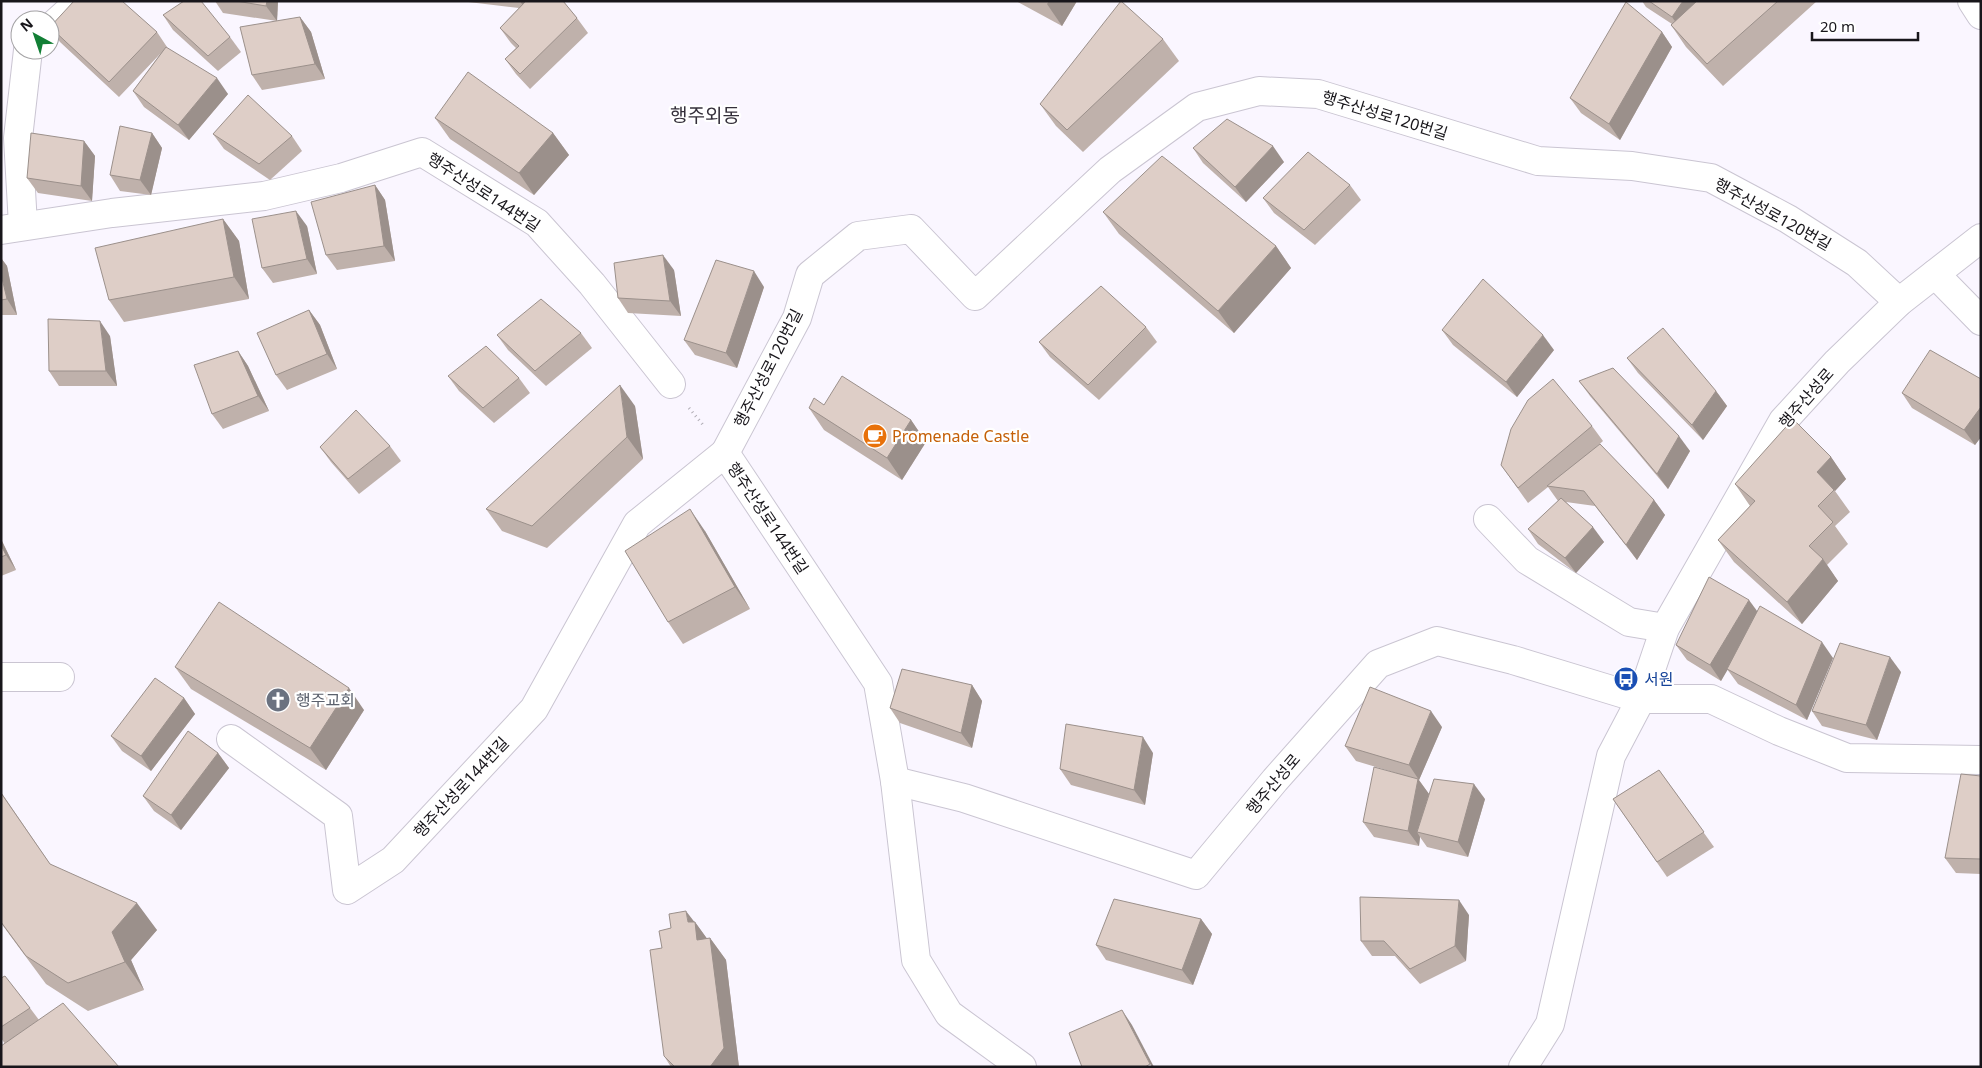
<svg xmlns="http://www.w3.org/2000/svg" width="1982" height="1068" font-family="'Noto Sans','Noto Sans KR',sans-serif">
  <rect width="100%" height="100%" fill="#faf6ff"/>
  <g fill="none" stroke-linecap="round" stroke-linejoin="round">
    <defs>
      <g id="minor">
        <path d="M1972,1L1981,15"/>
        <path d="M50,28L71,9L72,1"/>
        <path d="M23,225L18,138L28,50"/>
        <path d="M1,230L112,213L264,196L341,178L422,152L537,223L592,284L671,384"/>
        <path d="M1935,274L1981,321"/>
        <path d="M725,453L797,318L810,275L858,236L911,229L975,296L1110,170L1197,107L1259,91L1318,94L1538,161L1632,166L1711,178L1788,219L1857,263L1899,302"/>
        <path d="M1488,519L1527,560L1629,622L1665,628"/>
        <path d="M1,677H60"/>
        <path d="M231,739L338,816L347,890L393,860L534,709L637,524L725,453L878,683L895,781L916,960L949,1014L1022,1067"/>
        <path d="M895,781L964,798L1196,875L1275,780L1378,664L1437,641L1513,660L1641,699H1711L1779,731L1847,758L1981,760"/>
        <path d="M1523,1067L1550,1024L1611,756L1641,699L1665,628L1783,421L1837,362L1899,302L1981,238"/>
      </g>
    </defs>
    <use href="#minor" stroke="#cac5d2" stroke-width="30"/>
    <path stroke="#b0adb5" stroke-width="3" stroke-dasharray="1 4" stroke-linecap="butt" d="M689,408L704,426"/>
    <use href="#minor" stroke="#fff" stroke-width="28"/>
  </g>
  <g fill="#bfb1ab">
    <path d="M215,1H278L277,21L223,13Z"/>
    <path d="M460,1H563L577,18L588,33L530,89L516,74L505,59L516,48L511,43L500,28L519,8Z"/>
    <path d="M1016,1H1077L1062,26Z"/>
    <path d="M1642,1H1817L1723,86L1686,47L1671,25L1672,24L1646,7Z"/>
    <path d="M163,15L230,37L241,52L218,71L173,30Z"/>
    <path d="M300,17L311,32L325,79L262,90L252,75Z"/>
    <path d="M50,27L157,32L167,47V48L228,94L189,140L144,107L133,91L161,53L119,97L60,42Z"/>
    <path d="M1662,32L1672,47L1620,140L1581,113L1570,98Z"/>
    <path d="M1163,39L1179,61L1083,152L1056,126L1040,104Z"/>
    <path d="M435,118L553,133L569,155L534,195L450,139Z"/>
    <path d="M152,133L162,148L151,195L120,191L110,175Z"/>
    <path d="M213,134L292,136L302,151L270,180L224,149Z"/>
    <path d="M84,141L95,156L92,201L38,193L27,178Z"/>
    <path d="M1193,148L1284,162L1246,202L1203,163Z"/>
    <path d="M375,185L385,200L395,261L337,270L326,255Z"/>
    <path d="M1350,185L1361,200L1315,245L1274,213L1263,198Z"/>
    <path d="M1103,212L1276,246L1291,268L1234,333L1119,234Z"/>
    <path d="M223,219L239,241L249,299L124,322L109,300Z"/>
    <path d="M307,226L317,274L273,283L262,268Z"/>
    <path d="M1,258L7,266L17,315H1Z"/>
    <path d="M674,270L681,316L628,313L618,298Z"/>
    <path d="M764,287L737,368L695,355L684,340Z"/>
    <path d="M309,310L320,325L337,369L287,390L276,375Z"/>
    <path d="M1146,327L1157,342L1099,400L1050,357L1039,342Z"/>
    <path d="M1442,330L1554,350L1517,397L1453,345Z"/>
    <path d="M581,333L592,348L546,386L508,350L497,335Z"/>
    <path d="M110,336L117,386H59L49,371Z"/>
    <path d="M238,351L248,366L269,411L223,429L212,414Z"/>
    <path d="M1627,358L1716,391L1727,406L1703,440L1638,373Z"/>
    <path d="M448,376L519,378L530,393L494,423L459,391Z"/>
    <path d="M1981,379V437L1975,445L1912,408L1902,393Z"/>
    <path d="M1579,381L1690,451L1668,489L1590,396Z"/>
    <path d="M824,405L911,420L926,442L902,480L824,430L809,408Z"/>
    <path d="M635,406L643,459L547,548L502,531L486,509Z"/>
    <path d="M1592,426L1603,441L1591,452L1654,500L1665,515L1637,560L1595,506L1566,502L1604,542L1576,573L1538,544L1528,529L1558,501L1548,487L1528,503L1501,465Z"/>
    <path d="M390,446L401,461L359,494L331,462L320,447Z"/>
    <path d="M1831,457L1846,479L1835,491L1850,512L1835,526L1848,544L1827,565L1838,581L1802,624L1734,562L1718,540L1750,506L1735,484Z"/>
    <path d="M705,531L750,609L683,644L668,622Z"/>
    <path d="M1,539L16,570L1,576Z"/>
    <path d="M1757,611L1833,658L1807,720L1738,684L1727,669L1721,681L1687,660L1676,645Z"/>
    <path d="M175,667L364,710L326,770L191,689Z"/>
    <path d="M1901,672L1877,740L1822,726L1812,711Z"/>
    <path d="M972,685L982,701L972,748L900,723L890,708Z"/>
    <path d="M184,698L195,714L151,771L122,751L111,736Z"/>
    <path d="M1442,727L1419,780L1429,794L1485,799L1468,857L1427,847L1420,837L1419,846L1374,837L1363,822L1396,773L1356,761L1345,746Z"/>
    <path d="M218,753L229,768L181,830L154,811L143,796Z"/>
    <path d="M1153,753L1145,805L1071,785L1060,769Z"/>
    <path d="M1659,770L1714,847L1667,877L1613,799Z"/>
    <path d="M1981,776V874L1956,873L1945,858Z"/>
    <path d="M1,792L50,864L157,930L131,960L144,990L88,1011L46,984L9,934L1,923Z"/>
    <path d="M1469,915L1466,961L1420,984L1395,956H1372L1361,941Z"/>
    <path d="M1201,919L1212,934L1193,985L1106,960L1096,945Z"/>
    <path d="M694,922H695L707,939L710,938L726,960L739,1067H671L664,1056L662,948L671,928Z"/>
    <path d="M1,978L30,1008L39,1020L5,1044L1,1038Z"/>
  </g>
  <g fill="#9b908b">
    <path d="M267,1H278L277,21L266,6Z"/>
    <path d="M520,1H526L525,9Z"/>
    <path d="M1049,1H1077L1062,26L1047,4Z"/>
    <path d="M1683,1H1705L1683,32L1672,17Z"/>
    <path d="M300,17L311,32L325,79L315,64Z"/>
    <path d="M1662,32L1672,47L1620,140L1609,124Z"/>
    <path d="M217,78L228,94L189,140L178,125Z"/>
    <path d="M152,133L162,148L151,195L140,180Z"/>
    <path d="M553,133L569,155L534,195L519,173Z"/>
    <path d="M84,141L95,156L92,201L81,186Z"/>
    <path d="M1273,146L1284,162L1246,202L1235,187Z"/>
    <path d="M375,185L385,200L395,261L384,246Z"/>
    <path d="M296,211L307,226L317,274L307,259Z"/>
    <path d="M223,219L239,241L249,299L234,277Z"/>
    <path d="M1276,246L1291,268L1234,333L1218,311Z"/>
    <path d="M663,255L674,270L681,316L670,301Z"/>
    <path d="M1,258L7,266L17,315L7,299L1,274Z"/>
    <path d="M754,271L764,287L737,368L726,353Z"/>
    <path d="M309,310L320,325L337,369L327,354Z"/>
    <path d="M100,321L110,336L117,386L106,371Z"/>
    <path d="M1543,335L1554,350L1517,397L1506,382Z"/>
    <path d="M238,351L248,366L269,411L258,396Z"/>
    <path d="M620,385L635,406L643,459L627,437Z"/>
    <path d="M1716,391L1727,406L1703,440L1692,425Z"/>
    <path d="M1981,407V437L1975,445L1964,430Z"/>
    <path d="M911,420L926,442L902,480L887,458Z"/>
    <path d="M1679,436L1690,451L1668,489L1657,474Z"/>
    <path d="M1831,457L1846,479L1835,491L1817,472Z"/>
    <path d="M1654,500L1665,515L1637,560L1626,545Z"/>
    <path d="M690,509L705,531L750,609L735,587Z"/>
    <path d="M1593,527L1604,542L1576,573L1565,558Z"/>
    <path d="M1,539L16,570L6,555L1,545Z"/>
    <path d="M1823,559L1838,581L1802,624L1787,602Z"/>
    <path d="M1749,600L1760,615L1721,681L1710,665Z"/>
    <path d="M1822,642L1833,658L1807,720L1796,705Z"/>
    <path d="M1890,657L1901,672L1877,740L1866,725Z"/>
    <path d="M972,685L982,701L972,748L961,733Z"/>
    <path d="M349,688L364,710L326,770L310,748Z"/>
    <path d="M184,698L195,714L151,771L141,756Z"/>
    <path d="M1431,711L1442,727L1419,780L1409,765Z"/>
    <path d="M1143,737L1153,753L1145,805L1134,790Z"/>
    <path d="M218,753L229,768L181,830L171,815Z"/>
    <path d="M1418,779L1429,794L1417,832L1420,837L1419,846L1408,831Z"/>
    <path d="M1474,784L1485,799L1468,857L1458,842Z"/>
    <path d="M1459,900L1469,915L1466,961L1455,946Z"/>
    <path d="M137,903L157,930L131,960L144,990L125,962L112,932Z"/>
    <path d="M686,911L696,924L695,922L711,944L697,940L688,922Z"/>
    <path d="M1201,919L1212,934L1193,985L1182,970Z"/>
    <path d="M710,938L726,960L739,1067H710Z"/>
    <path d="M1122,1010L1132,1025L1154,1067H1152L1150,1064Z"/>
  </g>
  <g fill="#decec7" stroke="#9b908b">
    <path d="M74,1H122L157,32L109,82L50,27Z"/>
    <path d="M184,1H201L230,37L208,56L163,15Z"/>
    <path d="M236,1H267L266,6Z"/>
    <path d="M526,1H563L577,18L520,74L505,59L519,46L500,28Z"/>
    <path d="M1121,1L1163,39L1067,130L1040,104Z"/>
    <path d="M1649,1H1683L1672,17Z"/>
    <path d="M1697,1H1778L1707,64L1671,25Z"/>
    <path d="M1626,2L1662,32L1609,124L1570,98Z"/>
    <path d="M300,17L315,64L252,75L240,27Z"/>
    <path d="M166,47L217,78L178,125L133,91Z"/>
    <path d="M468,72L553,133L519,173L435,118Z"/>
    <path d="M248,95L292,136L259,164L213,134Z"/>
    <path d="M1227,119L1273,146L1235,187L1193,148Z"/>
    <path d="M120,126L152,133L140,180L110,175Z"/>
    <path d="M31,133L84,141L81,186L27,178Z"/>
    <path d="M1308,152L1350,185L1304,230L1263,198Z"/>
    <path d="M1162,156L1276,246L1218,311L1103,212Z"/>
    <path d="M375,185L384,246L326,255L311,202Z"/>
    <path d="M296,211L307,259L262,268L252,219Z"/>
    <path d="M223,219L234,277L109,300L95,248Z"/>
    <path d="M663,255L670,301L618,298L614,263Z"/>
    <path d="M716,260L754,271L726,353L684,340Z"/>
    <path d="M1,274L7,299L1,300Z"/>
    <path d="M1483,279L1543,335L1506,382L1442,330Z"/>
    <path d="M1101,286L1146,327L1088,385L1039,342Z"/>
    <path d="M541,299L581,333L535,371L497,335Z"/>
    <path d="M309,310L327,354L276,375L257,333Z"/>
    <path d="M48,319L100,321L106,371H49Z"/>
    <path d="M1663,328L1716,391L1692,425L1627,358Z"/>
    <path d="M486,346L519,378L483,408L448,376Z"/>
    <path d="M1930,350L1981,379V407L1964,430L1902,393Z"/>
    <path d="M238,351L258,396L212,414L194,365Z"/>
    <path d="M1613,368L1679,436L1657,474L1579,381Z"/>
    <path d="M842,376L911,420L887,458L809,408L814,398L824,405Z"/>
    <path d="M1553,379L1592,426L1518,488L1501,465L1511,429L1528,400Z"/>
    <path d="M620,385L627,437L532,526L486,509Z"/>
    <path d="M356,410L390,446L348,479L320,447Z"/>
    <path d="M1793,419L1831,457L1817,472L1834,490L1818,506L1833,522L1809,546L1823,559L1787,602L1718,540L1755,501L1735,484Z"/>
    <path d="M1600,444L1654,500L1626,545L1584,491L1547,486Z"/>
    <path d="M1561,498L1593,527L1565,558L1528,529Z"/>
    <path d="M690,509L735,587L668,622L625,551Z"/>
    <path d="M1,545L6,555L1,557Z"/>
    <path d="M1709,577L1749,600L1710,665L1676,645Z"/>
    <path d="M219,602L349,688L310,748L175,667Z"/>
    <path d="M1760,606L1822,642L1796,705L1727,669Z"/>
    <path d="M1840,643L1890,657L1866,725L1812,711Z"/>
    <path d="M902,669L972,685L961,733L890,708Z"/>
    <path d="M155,678L184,698L141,756L111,736Z"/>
    <path d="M1370,687L1431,711L1409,765L1345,746Z"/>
    <path d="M1066,724L1143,737L1134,790L1060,769Z"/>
    <path d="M188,731L218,753L171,815L143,796Z"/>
    <path d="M1374,767L1418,779L1408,831L1363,822Z"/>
    <path d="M1659,770L1704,832L1657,862L1613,799Z"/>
    <path d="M1961,774L1981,776V859L1945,858Z"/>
    <path d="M1434,779L1474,784L1458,842L1417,832Z"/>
    <path d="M1,793L50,864L137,903L112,932L125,962L68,983L26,956L1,922Z"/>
    <path d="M1360,897L1459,900L1455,946L1410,969L1384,941H1361Z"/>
    <path d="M1114,899L1201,919L1182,970L1096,945Z"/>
    <path d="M686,911L688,922H695L697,940L710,938L724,1048L710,1067H675L664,1056L650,950L662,948L659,931L671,928L669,914Z"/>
    <path d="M5,976L30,1008L1,1027V978Z"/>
    <path d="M63,1003L119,1067H1V1046Z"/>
    <path d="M1122,1010L1150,1064L1145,1067H1082L1069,1033Z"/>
  </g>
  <defs>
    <symbol id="cafe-disc" viewBox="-11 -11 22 22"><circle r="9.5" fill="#e8710a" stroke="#fff"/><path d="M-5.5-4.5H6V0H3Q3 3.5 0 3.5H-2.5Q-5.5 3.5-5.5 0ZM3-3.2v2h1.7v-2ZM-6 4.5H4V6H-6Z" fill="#fff"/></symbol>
    <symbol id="bus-disc" viewBox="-11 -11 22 22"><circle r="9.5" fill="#1a4fb4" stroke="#fff"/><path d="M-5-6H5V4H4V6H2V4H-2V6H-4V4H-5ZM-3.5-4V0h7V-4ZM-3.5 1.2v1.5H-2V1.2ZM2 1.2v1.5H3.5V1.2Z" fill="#fff"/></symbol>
    <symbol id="church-disc" viewBox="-11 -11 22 22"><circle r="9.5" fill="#6b7280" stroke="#fff"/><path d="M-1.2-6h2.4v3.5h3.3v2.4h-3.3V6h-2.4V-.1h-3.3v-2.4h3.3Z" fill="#fff"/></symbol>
  </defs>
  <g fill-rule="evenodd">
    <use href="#cafe-disc" x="861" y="422" width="28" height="28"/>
    <use href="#bus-disc" x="1612" y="665" width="28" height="28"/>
    <use href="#church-disc" x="264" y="686" width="28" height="28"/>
  </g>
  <g text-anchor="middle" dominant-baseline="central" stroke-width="4.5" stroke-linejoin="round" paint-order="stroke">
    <g font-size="16" fill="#18161b" stroke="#fff">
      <text transform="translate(1385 115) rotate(17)">행주산성로120번길</text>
      <text transform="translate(484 192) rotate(33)">행주산성로144번길</text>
      <text transform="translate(1773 214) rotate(29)">행주산성로120번길</text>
      <text transform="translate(768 368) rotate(-63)">행주산성로120번길</text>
      <text transform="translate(1806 398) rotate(-49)">행주산성로</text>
      <text transform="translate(768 518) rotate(56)">행주산성로144번길</text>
      <text transform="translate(1273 784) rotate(-50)">행주산성로</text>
      <text transform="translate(461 787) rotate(-47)">행주산성로144번길</text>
    </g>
    <g font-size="16" fill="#c56008" stroke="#fff" text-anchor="start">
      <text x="892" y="436">Promenade Castle</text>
    </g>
    <g font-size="16" fill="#164399" stroke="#fff" text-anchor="start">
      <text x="1644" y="679">서원</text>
    </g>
    <g font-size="16" fill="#5b616d" stroke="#fff" text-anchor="start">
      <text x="296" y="700">행주교회</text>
    </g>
    <g font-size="19" fill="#342f3a" stroke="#fff">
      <text x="705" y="115">행주외동</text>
    </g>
  </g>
  <rect width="1982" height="1068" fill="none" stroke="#18161b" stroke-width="5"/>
  <g transform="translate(35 35) rotate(320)"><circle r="24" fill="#ffffff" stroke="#a3a2a4"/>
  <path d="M0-4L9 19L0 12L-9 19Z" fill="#127f35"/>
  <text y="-8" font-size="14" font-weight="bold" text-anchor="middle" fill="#18161b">N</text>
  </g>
  <path d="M1812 32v8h106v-8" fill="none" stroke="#18161b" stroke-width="2.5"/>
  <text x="1820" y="32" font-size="15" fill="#18161b" stroke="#ffffff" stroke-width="4" paint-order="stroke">20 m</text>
</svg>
